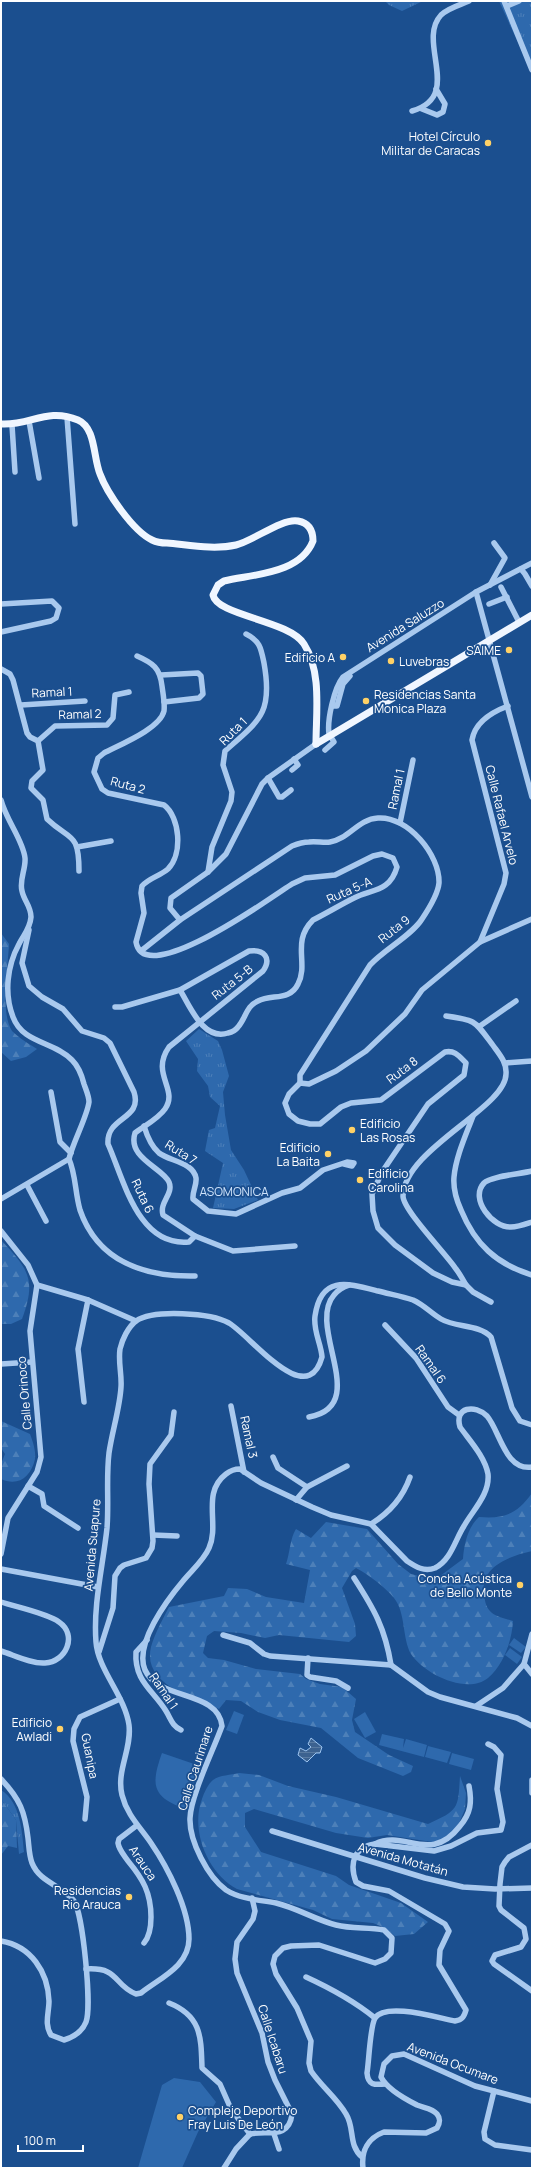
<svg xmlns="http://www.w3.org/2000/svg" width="533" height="2169" font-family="Manrope,sans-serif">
  <defs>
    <pattern id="forest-firs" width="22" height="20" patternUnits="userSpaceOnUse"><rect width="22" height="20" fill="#2e69ad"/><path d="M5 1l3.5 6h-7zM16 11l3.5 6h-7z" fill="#4d80b9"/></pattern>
    <pattern id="park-tufts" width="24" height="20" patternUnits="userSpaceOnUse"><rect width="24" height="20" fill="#2e69ad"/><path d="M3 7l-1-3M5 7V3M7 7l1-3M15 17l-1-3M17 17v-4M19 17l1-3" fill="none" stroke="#4d80b9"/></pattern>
    <pattern id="water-rules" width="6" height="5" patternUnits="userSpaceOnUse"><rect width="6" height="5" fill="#3c6290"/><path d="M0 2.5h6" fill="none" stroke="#597aa1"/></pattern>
  </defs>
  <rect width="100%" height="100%" fill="#1b4f8f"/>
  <g fill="#2e69ad">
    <path d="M514,1638L526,1647L521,1653L509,1645Z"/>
    <path d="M510,1648L522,1657L517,1664L505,1655Z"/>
    <path d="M234,1711L244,1715L237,1734L226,1730Z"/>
    <path d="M365,1712L376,1732L365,1738L354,1719Z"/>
    <path d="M382,1734L404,1739L403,1748L406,1739L427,1745L424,1757L379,1745Z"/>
    <path d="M428,1746L451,1752L447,1763L425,1757Z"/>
    <path d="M162,1753L200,1766L185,1809C153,1797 150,1786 162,1753Z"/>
    <path d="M452,1753L474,1759L471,1770L449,1764Z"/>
    <path d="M174,2078L200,2082L216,2102L198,2132L182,2168H138L162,2085Z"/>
  </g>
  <g fill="url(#forest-firs)">
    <path d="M1,933L9,944C8,967 0,1013 12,1031C19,1038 29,1044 37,1049L26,1057L11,1061L1,1052Z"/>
    <path d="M1,1240C28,1269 37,1279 22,1319L11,1324H1Z"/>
    <path d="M1,1421L30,1434C33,1442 36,1451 35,1459C31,1477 18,1487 1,1479V1464L5,1454L1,1448Z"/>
    <path d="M532,1493V1551C510,1556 480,1566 484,1594C485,1602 486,1608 492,1613C497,1617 507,1619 513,1621C512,1641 503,1666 488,1678C467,1695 424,1674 411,1654C402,1638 406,1613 394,1598C385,1587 369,1575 356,1568L352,1571L342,1588L355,1624L356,1636L349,1642L279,1635L265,1638L241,1633L214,1631L207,1636L203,1653L208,1658L224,1660L256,1669L300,1674L306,1679L320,1684L342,1687L356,1699L352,1720L355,1732L389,1755L413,1766L411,1772L403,1776L358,1758L321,1728L280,1720L258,1712L241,1701L226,1700L219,1709C193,1697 142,1685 151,1647C155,1633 163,1619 169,1607L224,1596L228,1588L247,1589L266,1597L304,1603L310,1570L286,1564C290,1553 290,1538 296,1529L311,1538L326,1522L367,1529L398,1564L411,1574L423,1577L440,1576L463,1559C464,1544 468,1527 479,1517C505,1519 517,1514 532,1493Z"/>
    <path d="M239,1773L259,1775L288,1786L336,1797L428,1824C459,1810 458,1809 460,1776L466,1793L465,1809L457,1828L443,1840L432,1842L387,1835L368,1838L336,1833L254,1809L245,1813V1827L261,1852L336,1876L349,1885L401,1903L428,1922L414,1934L395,1936L385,1928L373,1923L332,1919L313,1910L237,1889C208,1873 190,1831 202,1799C204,1793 208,1784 213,1780C220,1775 231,1775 239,1773Z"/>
    <path d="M1,1799L16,1820L17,1848L8,1846L1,1855Z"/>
  </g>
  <g fill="url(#park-tufts)">
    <path d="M385,1H423L402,11L389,5Z"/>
    <path d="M499,1H532V73Z"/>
    <path d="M199,1029L218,1041L222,1050L229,1076L223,1092L225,1115L231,1150L244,1170L258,1200L234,1209L213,1208L223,1163L205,1151L209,1130L215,1128L220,1106L210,1097L208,1086L197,1071L198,1059L186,1041Z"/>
    <path d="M1,1790C21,1803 22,1832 24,1852L19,1854L16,1820L1,1799Z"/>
  </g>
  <path fill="url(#water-rules)" stroke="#9cc4f0" d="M311,1738L322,1747L320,1753H316L307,1762L298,1755L300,1748L306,1751L311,1747L308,1744Z"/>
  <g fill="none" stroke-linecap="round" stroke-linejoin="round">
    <g stroke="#a9c9ee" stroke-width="5.5">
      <path d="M504,1L532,70"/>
      <path d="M507,6L519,1"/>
      <path d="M422,109L437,115L443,112L445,104L436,89"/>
      <path d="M412,111C464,96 416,42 441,15C448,8 460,5 469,1"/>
      <path d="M67,417L75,524"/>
      <path d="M29,421L39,478"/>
      <path d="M12,425L15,472"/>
      <path d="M521,569L525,574L532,586"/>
      <path d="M490,585L505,558L494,543"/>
      <path d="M501,587L519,622"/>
      <path d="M476,592L532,797"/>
      <path d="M1,604L52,601L59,608L56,618L51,621L1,632"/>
      <path d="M489,604L507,597"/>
      <path d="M137,656C153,663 160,668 162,686C163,694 165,703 164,711C160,729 119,745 104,753L98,758L94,772L102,789L108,793L164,805C180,817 183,854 168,869C160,876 149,878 142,886L141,893L144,913L136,942C144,990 273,896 292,884L305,878L335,875L373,856L382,854L393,858L397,867C390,892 372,889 354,898C340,905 327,913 313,920C291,942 309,963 298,984C290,1001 272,994 258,1001C246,1006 246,1018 238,1027C235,1031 233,1032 228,1033C203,1041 190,1006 180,990"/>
      <path d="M1,669L10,674L13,680L27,733L30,737L38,741L43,770L32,781L31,788L43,800L47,819C70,841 79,831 79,871"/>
      <path d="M161,675L198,673L201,676L203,694L199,698L164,702"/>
      <path d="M21,705L85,701"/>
      <path d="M332,706H337L343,684L350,676"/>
      <path d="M38,741L55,726L107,725L113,718L115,695L129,692"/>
      <path d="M325,750L334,742C333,740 330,736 329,734C327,720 334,688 343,677L476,592L532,563"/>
      <path d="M292,770L298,765L294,759"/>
      <path d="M268,778L279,797H282L291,790"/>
      <path d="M1,800C6,820 23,840 25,858C26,869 19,880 22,891C24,901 31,906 31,917C30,929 24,934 19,944C7,966 4,994 13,1017C23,1044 54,1041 72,1060C78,1066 82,1076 84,1084C86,1090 89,1096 89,1102C87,1117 73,1142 69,1159L1,1199"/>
      <path d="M400,823L413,760"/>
      <path d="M77,847L111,841"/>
      <path d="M208,872L212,847L231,801L232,792L223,765L225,751C260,720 273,713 264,663C261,648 260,641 246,634"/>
      <path d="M180,920L170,908L171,898L208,872L226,854L262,784L268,778L316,744"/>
      <path d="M29,930L22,963L29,986L42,997L63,1009L82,1031L104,1038L110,1043L134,1092C143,1120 106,1116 108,1144C124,1180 138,1247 189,1242L195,1236L163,1215C159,1202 174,1194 169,1182C163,1168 127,1158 135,1133C144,1126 158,1119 165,1109C179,1089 150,1074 169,1047L263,971C272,958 264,949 249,951L180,990L122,1007H115"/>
      <path d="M480,942L504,884L506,873L472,740C475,722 492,712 508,706"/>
      <path d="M141,951L180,920L292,846C297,844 303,842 309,842C316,841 324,843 330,842C349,839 358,819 378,818C408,816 440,855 439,883C438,894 428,910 422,919C412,935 385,949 370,965L300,1075V1083"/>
      <path d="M446,1016C476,1020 475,1021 492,1044C499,1054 507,1062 506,1074C506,1108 404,1149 403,1196C403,1210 447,1255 456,1269C460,1274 463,1280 466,1285"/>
      <path d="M480,1026L516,1001"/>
      <path d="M505,1063L532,1061"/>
      <path d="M51,1092L60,1142L71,1153"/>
      <path d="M473,1116C466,1135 456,1156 454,1177C453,1189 456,1199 461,1210C475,1244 496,1264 532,1275"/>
      <path d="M144,1126C147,1136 151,1146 159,1153C169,1161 193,1162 196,1178C197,1185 192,1192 193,1199L208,1211L236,1214L282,1193L300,1188L323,1170L347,1162L354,1163L352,1166L344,1164"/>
      <path d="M69,1159C76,1175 75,1193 80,1210C98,1262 145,1277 195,1276"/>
      <path d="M532,1171C521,1174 491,1176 484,1183C469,1199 493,1228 511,1227C518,1227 526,1224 532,1222"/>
      <path d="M27,1185L46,1221"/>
      <path d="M1,1231L28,1265L37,1285L30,1331L41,1457L37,1472L8,1518L1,1554"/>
      <path d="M195,1236L233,1251L295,1246"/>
      <path d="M37,1285L88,1300L136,1321"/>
      <path d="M491,1302L473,1292L466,1285L452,1282L433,1273L395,1245L378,1228L373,1211L372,1194L382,1172L428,1104L464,1075L466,1063C459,1056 455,1050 445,1052L381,1100L351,1103L341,1107L320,1124H310L298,1121L289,1114L285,1103L289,1094L300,1083L309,1084L336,1071L366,1051L405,1014L422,990L480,942L532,919"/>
      <path d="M385,1325L416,1358L448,1407L459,1415"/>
      <path d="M1,1364L32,1362"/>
      <path d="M84,1402L78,1349L88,1300"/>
      <path d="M231,1406L244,1472"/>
      <path d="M309,1417C372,1406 306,1327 334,1295C338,1290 342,1287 349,1285"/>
      <path d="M273,1457L278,1468L307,1487"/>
      <path d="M28,1486L42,1494L44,1506L78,1528"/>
      <path d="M296,1500L307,1487L347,1466"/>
      <path d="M371,1524C389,1513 403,1497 410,1477"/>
      <path d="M153,1535L177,1536"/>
      <path d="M1,1569L98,1587"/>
      <path d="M354,1578C374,1609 385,1628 391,1665"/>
      <path d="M1,1602C16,1607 47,1613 59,1622C78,1635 66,1662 45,1663C31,1664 14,1655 1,1651"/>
      <path d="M223,1635L250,1643L264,1654L270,1656L391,1665L428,1692L440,1697L517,1718L532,1726"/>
      <path d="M147,1640L136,1652C134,1681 153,1690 166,1711C171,1719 172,1726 181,1730"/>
      <path d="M99,1652L113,1608L115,1576L120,1568L124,1565L146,1558L152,1548L153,1541L149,1484L150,1464L171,1435L174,1412"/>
      <path d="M308,1658L307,1675L310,1677L336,1681L348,1688"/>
      <path d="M524,1664L532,1634"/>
      <path d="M476,1706L503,1688L524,1664L532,1674"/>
      <path d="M1,1779C20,1799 25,1812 28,1838C29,1846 29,1855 32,1863C40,1883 62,1885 74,1901C83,1914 92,2007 86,2022C82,2032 74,2037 64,2040L51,2035C44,2024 49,2013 49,2001C48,1972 31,1946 1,1941"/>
      <path d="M532,1780V1793"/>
      <path d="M85,1819L87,1797L73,1741L74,1729L80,1717L120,1699"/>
      <path d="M136,1826L119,1839L118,1843C119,1850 124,1855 128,1861C143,1879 151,1893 151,1917C151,1926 150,1936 144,1943"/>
      <path d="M272,1831L425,1878L463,1887L495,1889L532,1888"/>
      <path d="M375,1844C405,1829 430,1865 460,1826C471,1813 472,1802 469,1786"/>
      <path d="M532,1845L509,1857L505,1862L502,1867L500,1884L499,1906L501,1910L524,1928L526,1939L521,1947L495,1955L492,1961L494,1964L532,1991"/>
      <path d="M86,1969C120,1967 113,1985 136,1994L141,1993C160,1978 189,1966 189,1939C189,1909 168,1868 151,1843C140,1827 127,1815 122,1795C116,1771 132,1749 129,1725C125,1696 98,1670 96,1642C93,1604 103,1566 107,1528C109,1503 106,1478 109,1453C112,1432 120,1407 121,1387C122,1375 118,1362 120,1349C122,1340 128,1327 136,1321C154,1309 211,1313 229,1323C251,1336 307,1411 322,1357C321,1343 313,1331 315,1316C321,1275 347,1283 378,1291C389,1294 402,1296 413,1300C424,1305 431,1313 441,1319C456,1328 479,1324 491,1337L512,1408L520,1421L532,1425"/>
      <path d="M306,1977C330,1988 354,2001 375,2018"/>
      <path d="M169,2003C202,2016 201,2038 202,2068L220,2084L231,2109L250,2134"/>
      <path d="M385,2084C374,2085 368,2085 367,2073C369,2061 370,2027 375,2018C386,2002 438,2018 455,2021C462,2020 464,2017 466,2010L439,1965L440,1950L449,1931L445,1924L389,1891L363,1886L356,1882C349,1863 354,1847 375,1844L434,1851L451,1846L477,1833L501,1830L503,1822L497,1789L501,1755L494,1747L488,1744"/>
      <path d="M494,2091L484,2132L485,2139L495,2145L532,2150"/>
      <path d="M250,2134C267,2130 289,2140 292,2114L275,2080L268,2062L262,2033L237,1973L235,1959L237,1942L253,1919L255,1911L252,1898"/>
      <path d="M274,2134L279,2149"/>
      <path d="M362,2157C348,2145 355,2128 346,2114C337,2098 321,2086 311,2071L309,2063L311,2041L297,2008L276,1974L273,1964L275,1956L283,1948L291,1946L319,1945L375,1963L385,1959L391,1953L392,1938L384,1930C368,1927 352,1929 336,1925C316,1920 297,1908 276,1903C260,1900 240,1899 226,1890C208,1877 189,1841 190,1818C191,1795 213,1751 222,1726C218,1690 159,1701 145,1670C134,1644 167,1600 183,1581C191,1571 204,1560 209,1548C220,1524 201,1493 226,1474C231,1470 234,1469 240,1469L261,1483L312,1507L331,1515L371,1524L407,1561C416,1567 424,1572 435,1568C451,1560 455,1540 464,1526C473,1510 490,1494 488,1474C485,1457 470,1441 460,1427C454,1407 475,1404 487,1416C500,1431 505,1471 532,1467"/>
      <path d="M224,2168L236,2149L250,2134"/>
      <path d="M363,2168C361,2151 368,2138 384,2132L426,2133L437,2128C440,2123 441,2119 437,2114C432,2108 424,2108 417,2105C405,2099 387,2089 381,2077L384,2064L392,2056L404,2054L475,2086L532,2101"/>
    </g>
    <g stroke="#f0f6ff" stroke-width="7">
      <path d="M1,424C30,426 47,407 78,420C96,428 93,457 100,474C107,493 133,531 152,540C156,542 162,543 167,543C189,545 214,550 236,545C253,541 282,518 298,521C309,523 313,531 313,541C300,574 254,574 224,581L218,585L213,595C217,616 289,620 304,644C322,672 316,712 316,744"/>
      <path d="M316,744L532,615"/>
    </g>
  </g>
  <g fill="#ffd166" stroke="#1b4f8f" stroke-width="1.5">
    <circle cx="488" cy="143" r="4"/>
    <circle cx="509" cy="650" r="4"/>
    <circle cx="343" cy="657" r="4"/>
    <circle cx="391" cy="661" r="4"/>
    <circle cx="366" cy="701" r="4"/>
    <circle cx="352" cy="1130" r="4"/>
    <circle cx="328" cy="1154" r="4"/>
    <circle cx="360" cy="1180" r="4"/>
    <circle cx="520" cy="1585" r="4"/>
    <circle cx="60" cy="1729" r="4"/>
    <circle cx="129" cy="1897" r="4"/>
    <circle cx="180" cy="2117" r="4"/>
  </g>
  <g text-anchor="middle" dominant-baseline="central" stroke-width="3.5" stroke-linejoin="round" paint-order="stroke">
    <g font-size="12" fill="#fff" stroke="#1b4f8f" text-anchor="end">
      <text x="480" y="136">Hotel Círculo<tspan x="480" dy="14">Militar de Caracas</tspan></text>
      <text x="501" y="650">SAIME</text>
      <text x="335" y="657">Edificio A</text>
      <text x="399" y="661" text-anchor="start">Luvebras</text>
      <text x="374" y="694" text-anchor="start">Residencias Santa<tspan x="374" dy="14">Monica Plaza</tspan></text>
      <text x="360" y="1123" text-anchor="start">Edificio<tspan x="360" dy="14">Las Rosas</tspan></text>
      <text x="320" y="1147">Edificio<tspan x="320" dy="14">La Baita</tspan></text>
      <text x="368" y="1173" text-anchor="start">Edificio<tspan x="368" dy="14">Carolina</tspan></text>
      <text x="512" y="1578">Concha Acústica<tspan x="512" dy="14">de Bello Monte</tspan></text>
      <text x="52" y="1722">Edificio<tspan x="52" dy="14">Awladi</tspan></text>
      <text x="121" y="1890">Residencias<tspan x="121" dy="14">Rio Arauca</tspan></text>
      <text x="188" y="2110" text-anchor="start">Complejo Deportivo<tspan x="188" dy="14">Fray Luis De León</tspan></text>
    </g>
    <g font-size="12" fill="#fff" stroke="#1b4f8f">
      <text transform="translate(405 625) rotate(-32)">Avenida Saluzzo</text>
      <text transform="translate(52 692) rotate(-3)">Ramal 1</text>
      <text transform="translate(80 714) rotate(-2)">Ramal 2</text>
      <text transform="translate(233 731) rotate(-45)">Ruta 1</text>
      <text transform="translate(128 785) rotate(15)">Ruta 2</text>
      <text transform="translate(396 789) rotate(-78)">Ramal 1</text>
      <text transform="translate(502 815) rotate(76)">Calle Rafael Arvelo</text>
      <text transform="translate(349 890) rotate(-24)">Ruta 5-A</text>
      <text transform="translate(394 929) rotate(-38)">Ruta 9</text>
      <text transform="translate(232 982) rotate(-38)">Ruta 5-B</text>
      <text transform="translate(402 1070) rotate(-37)">Ruta 8</text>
      <text transform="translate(181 1152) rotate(32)">Ruta 7</text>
      <text transform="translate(143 1196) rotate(65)">Ruta 6</text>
      <text transform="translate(431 1364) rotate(55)">Ramal 6</text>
      <text transform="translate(24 1393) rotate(-95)">Calle Orinoco</text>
      <text transform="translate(249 1437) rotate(78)">Ramal 3</text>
      <text transform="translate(92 1545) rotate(-85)">Avenida Suapure</text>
      <text transform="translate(164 1691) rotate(56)">Ramal 1</text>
      <text transform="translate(90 1756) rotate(79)">Guanipa</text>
      <text transform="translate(195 1768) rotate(-72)">Calle Caurimare</text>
      <text transform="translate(403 1859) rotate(16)">Avenida Motatán</text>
      <text transform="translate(143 1863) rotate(56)">Arauca</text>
      <text transform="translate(273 2039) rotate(72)">Calle Icabaru</text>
      <text transform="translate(453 2063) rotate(21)">Avenida Ocumare</text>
    </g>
    <g font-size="12" fill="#cfe3fa" stroke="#1b4f8f">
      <text x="234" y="1191">ASOMONICA</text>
    </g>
  </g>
  <rect width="533" height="2169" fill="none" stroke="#ffffff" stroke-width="4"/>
  <path d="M18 2145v6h65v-6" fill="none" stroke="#ffffff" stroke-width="2"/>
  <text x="24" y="2145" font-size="12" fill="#ffffff" stroke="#1b4f8f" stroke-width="3" paint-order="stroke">100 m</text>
</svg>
